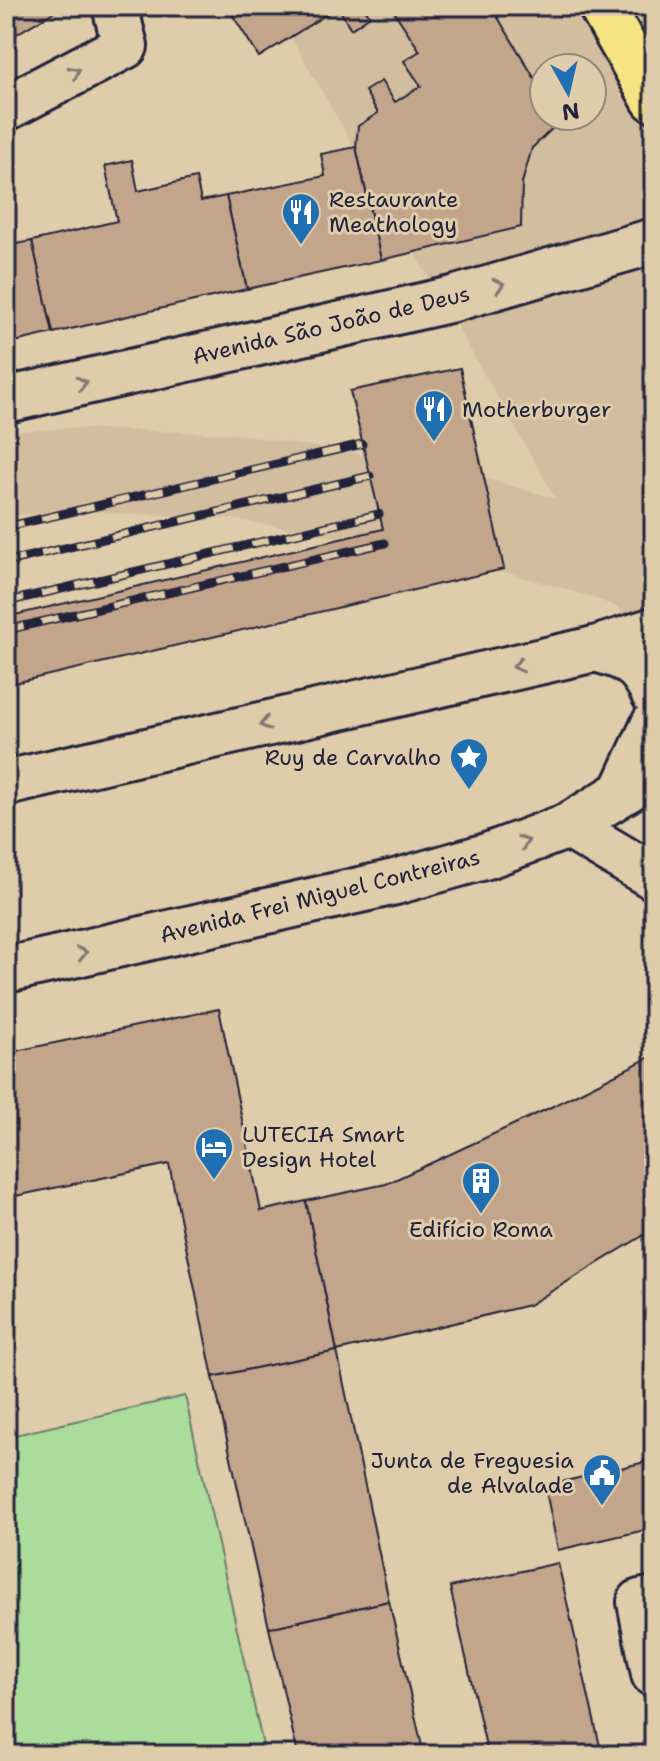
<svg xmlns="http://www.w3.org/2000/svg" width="660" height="1761" font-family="'Shantell Sans',sans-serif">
  <rect width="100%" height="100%" fill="#deccaa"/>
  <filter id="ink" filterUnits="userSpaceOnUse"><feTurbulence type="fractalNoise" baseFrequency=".0125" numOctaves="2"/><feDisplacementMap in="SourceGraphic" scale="16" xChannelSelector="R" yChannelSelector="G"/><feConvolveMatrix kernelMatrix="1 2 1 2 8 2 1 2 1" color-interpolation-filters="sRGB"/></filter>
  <g filter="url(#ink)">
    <path fill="#d2bd9f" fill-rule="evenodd" d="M273,6H654V660L619,608L590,596L498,570L6,685V617L344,538L227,518L71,511L6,516V432L69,428L236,434L365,455L350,391L460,368L484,478L556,499ZM544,68H592V116H544Z"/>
    <path fill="#acdc9c" stroke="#677f6c" stroke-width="2" d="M185,1396L265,1755H6V1437Z"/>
    <g fill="#c3a58b" stroke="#22223b" stroke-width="2">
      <path d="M6,6H64L6,40Z"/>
      <path d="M227,6H363L370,16L351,29L338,7L259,57Z"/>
      <path d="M393,6H491L544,94V116H557L560,121L532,148L522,183L521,227L381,260L356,147L358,126L378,113L365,91L381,81L395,102L421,86L404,61L420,51L391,7Z"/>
      <path d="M356,147L381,260L247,289L226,196L325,176L321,154Z"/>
      <path d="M132,160L138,191L196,178L201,201L226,196L247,289L53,333L32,241L117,221L105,166Z"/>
      <path d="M32,241L53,333L6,344V246Z"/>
      <path d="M460,368L504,569L6,685V617L383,529L350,391Z"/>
      <path d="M219,1009L261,1211L306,1201L337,1351L213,1377L169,1164L6,1198V1053Z"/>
      <path d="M654,1055V1229L529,1305L337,1351L306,1201L386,1184L547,1109Z"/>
      <path d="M337,1351L389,1601L269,1628L213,1377Z"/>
      <path d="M654,1455V1528L558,1550L545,1486L641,1463Z"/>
      <path d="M558,1563L602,1755H488L450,1587Z"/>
      <path d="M389,1601L424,1755H298L269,1628Z"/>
    </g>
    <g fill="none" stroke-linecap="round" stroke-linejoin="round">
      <defs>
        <g id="minor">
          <path d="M6,108L125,46L115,6"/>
          <path d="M6,400L453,299L654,241"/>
          <path d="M595,649C626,657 640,663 654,694"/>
          <path d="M6,783L595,649L654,630"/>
          <path d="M623,791L654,724"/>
          <path d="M568,826L654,877"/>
          <path d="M6,970L395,882L487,856L568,826L654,773"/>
          <path d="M654,1599L640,1602L654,1674"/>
        </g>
        <path id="major" d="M601,6L654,99"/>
      </defs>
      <use href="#minor" stroke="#22223b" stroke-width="50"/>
      <use href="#major" stroke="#22223b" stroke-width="50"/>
      <use href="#minor" stroke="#deccaa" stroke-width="44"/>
      <use href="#major" stroke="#f6e381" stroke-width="44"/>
      <defs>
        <g id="rail">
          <path d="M6,527L362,444"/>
          <path d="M6,562L370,476"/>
          <path d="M6,602L379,514"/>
          <path d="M6,630L385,543"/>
        </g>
      </defs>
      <use href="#rail" stroke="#22223b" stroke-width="9"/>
      <use href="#rail" stroke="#deccaa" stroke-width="6" stroke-dasharray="18" stroke-linecap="butt"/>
    </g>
    <defs><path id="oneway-chevron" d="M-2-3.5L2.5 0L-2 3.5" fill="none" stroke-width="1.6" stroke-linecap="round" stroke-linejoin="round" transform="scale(2)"/></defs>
    <g stroke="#807772">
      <use href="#oneway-chevron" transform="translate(75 72) rotate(-28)"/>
      <use href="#oneway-chevron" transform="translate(499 285) rotate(-16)"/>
      <use href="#oneway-chevron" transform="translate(82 383) rotate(-13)"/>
      <use href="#oneway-chevron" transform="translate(518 666) rotate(167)"/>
      <use href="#oneway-chevron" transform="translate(265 724) rotate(167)"/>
      <use href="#oneway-chevron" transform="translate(524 842) rotate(-20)"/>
      <use href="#oneway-chevron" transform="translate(82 953) rotate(-13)"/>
    </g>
  </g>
  <defs>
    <symbol id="restaurant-pin" viewBox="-11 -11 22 30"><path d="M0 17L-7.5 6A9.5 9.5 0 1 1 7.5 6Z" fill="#1f6fb2" stroke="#deccaa"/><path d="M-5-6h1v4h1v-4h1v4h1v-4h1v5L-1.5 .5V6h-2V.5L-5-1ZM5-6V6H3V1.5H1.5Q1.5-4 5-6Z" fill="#fff"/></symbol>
    <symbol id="sight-pin" viewBox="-11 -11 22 30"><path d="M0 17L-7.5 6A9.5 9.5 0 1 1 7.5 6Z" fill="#1f6fb2" stroke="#deccaa"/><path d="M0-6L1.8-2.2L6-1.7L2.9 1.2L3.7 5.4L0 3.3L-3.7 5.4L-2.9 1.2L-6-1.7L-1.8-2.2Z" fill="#fff"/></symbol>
    <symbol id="hotel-pin" viewBox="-11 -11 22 30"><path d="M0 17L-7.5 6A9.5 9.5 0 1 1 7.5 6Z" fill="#1f6fb2" stroke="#deccaa"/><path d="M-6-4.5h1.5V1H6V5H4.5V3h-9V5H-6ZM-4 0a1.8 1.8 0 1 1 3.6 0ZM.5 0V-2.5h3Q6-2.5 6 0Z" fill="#fff"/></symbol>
    <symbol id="building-pin" viewBox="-11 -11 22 30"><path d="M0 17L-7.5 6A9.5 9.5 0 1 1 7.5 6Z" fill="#1f6fb2" stroke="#deccaa"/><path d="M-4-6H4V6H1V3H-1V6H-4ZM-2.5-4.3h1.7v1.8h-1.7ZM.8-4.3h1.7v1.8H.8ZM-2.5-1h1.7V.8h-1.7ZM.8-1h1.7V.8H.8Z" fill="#fff"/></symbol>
    <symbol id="civic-pin" viewBox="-11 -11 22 30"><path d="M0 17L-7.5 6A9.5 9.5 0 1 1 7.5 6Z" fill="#1f6fb2" stroke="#deccaa"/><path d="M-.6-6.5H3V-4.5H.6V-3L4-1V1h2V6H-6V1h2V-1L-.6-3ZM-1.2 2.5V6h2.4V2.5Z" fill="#fff"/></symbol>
  </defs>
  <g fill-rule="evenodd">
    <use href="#restaurant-pin" x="279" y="190" width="44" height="60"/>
    <use href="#restaurant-pin" x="412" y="387" width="44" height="60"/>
    <use href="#sight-pin" x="447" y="735" width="44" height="60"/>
    <use href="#hotel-pin" x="192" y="1125" width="44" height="60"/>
    <use href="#building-pin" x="459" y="1159" width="44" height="60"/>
    <use href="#civic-pin" x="580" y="1451" width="44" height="60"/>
  </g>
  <g text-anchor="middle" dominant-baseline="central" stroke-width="6" stroke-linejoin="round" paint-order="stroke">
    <g font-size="22" fill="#22223b" stroke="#deccaa" text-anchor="start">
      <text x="329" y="199">Restaurante<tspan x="329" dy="25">Meathology</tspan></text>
      <text x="462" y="409">Motherburger</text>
      <text x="441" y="757" text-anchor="end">Ruy de Carvalho</text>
      <text x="242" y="1134">LUTECIA Smart<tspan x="242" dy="25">Design Hotel</tspan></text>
      <text x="481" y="1229" text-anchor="middle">Edifício Roma</text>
      <text x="574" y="1460" text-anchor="end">Junta de Freguesia<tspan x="574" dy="25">de Alvalade</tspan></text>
    </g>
    <g font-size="22" fill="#22223b" stroke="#deccaa">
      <text transform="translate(331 325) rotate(-13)">Avenida São João de Deus</text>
      <text transform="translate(320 896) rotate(-14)">Avenida Frei Miguel Contreiras</text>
    </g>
  </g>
  <rect width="660" height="1761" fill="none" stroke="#deccaa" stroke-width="32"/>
  <rect x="16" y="16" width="628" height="1729" fill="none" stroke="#22223b" stroke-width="3" filter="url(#ink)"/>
  <g transform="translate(568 92) rotate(172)"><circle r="38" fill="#deccaa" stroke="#93887e" stroke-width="2"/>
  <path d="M0-6L14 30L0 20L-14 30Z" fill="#1f6fb2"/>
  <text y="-12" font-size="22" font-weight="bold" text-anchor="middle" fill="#22223b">N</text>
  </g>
</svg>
